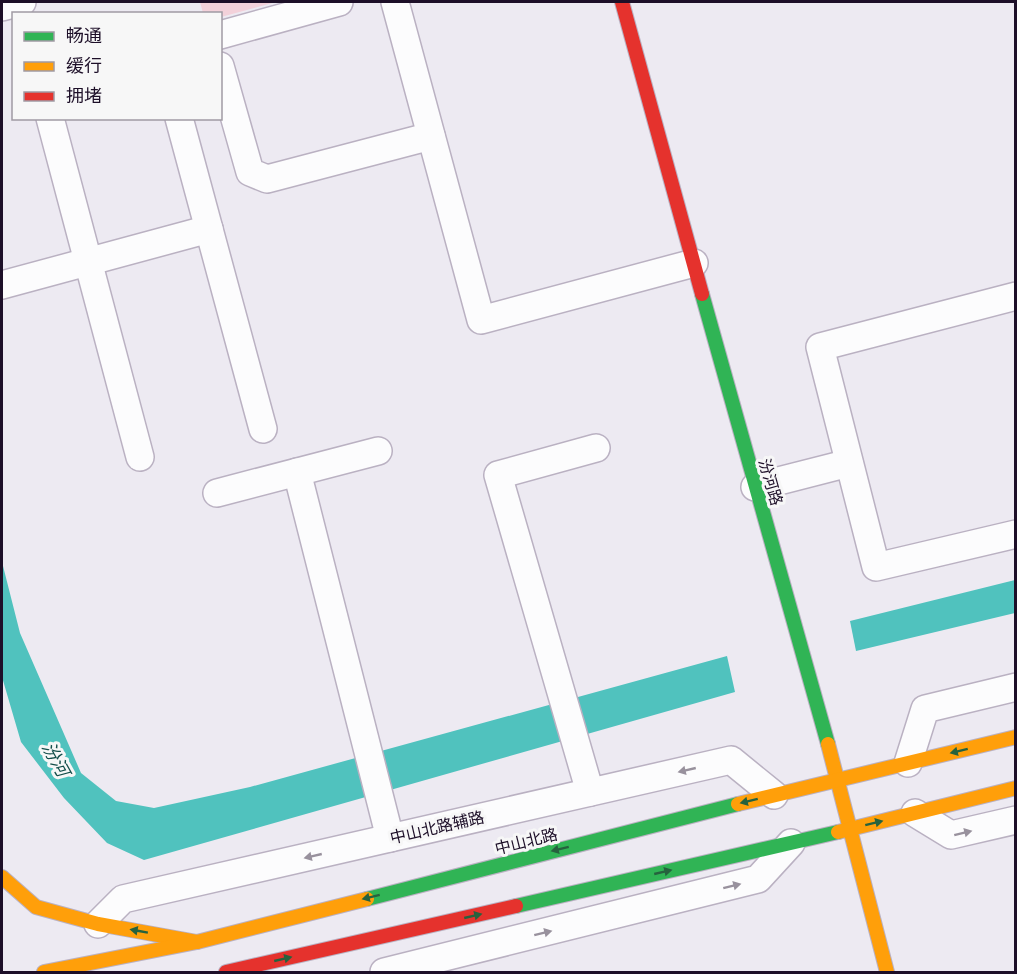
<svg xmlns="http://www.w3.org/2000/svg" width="1017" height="974" font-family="Inter,'Noto Sans SC',sans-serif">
  <rect width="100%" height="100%" fill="#edeaf2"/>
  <path fill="#f3d1da" d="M200,2H276L221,17L220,14L203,13Z"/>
  <g fill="#50c2be">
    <path d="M2,562L20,633L81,773L116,801L154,808L250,787L727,656L735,692L144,860L107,843L64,798L21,742L2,677Z"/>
    <path d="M1015,580V613L856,651L850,621Z"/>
  </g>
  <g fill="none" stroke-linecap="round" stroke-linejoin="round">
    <defs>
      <g id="street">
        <path d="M395,2L481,320L694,263"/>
        <path d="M2,7L22,2"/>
        <path d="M220,35L339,2"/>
        <path d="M220,66L250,172L267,179L431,136"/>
        <path d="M50,118L140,457"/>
        <path d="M179,118L263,429"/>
        <path d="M2,285L209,229"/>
        <path d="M1016,296L820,347L876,567L1016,534"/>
        <path d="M297,472L390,838"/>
        <path d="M755,487L849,463"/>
        <path d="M217,493L378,451"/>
        <path d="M908,763L925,709L1016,687"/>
        <path d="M590,792L498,475L596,448"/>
        <path d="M915,813L951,835L1016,820"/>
        <path d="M98,924L123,899L731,760L774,795"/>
        <path d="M384,972L758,879L791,843"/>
      </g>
      <g id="fast">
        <path d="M702,294L828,744"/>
        <path d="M367,899L738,804"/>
        <path d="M516,906L838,832"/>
      </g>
      <g id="slow">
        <path d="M828,744L887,972"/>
        <path d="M738,804L1016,737"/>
        <path d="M838,832L1016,788"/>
        <path d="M2,877L36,907L98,924L197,942"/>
        <path d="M44,972L197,942L367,899"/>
      </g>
      <g id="jam">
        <path d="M622,2L702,294"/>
        <path d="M226,972L516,906"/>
      </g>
    </defs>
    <use href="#street" stroke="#bab1c2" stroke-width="30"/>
    <use href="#fast" stroke="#bab1c2" stroke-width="16"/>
    <use href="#slow" stroke="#bab1c2" stroke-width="16"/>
    <use href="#jam" stroke="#bab1c2" stroke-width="16"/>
    <use href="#street" stroke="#fcfcfd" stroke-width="27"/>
    <use href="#fast" stroke="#30b455" stroke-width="14"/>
    <use href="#slow" stroke="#ff9f0a" stroke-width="14"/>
    <use href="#jam" stroke="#e5322d" stroke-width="14"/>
  </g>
  <defs><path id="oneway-solid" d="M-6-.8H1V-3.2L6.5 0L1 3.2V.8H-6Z" transform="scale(1.5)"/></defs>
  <g fill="#26623e">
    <use href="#oneway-solid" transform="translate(959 751) rotate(166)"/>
    <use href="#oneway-solid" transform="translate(749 801) rotate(166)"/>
    <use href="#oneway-solid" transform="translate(874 823) rotate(-14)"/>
    <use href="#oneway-solid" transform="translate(560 849) rotate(166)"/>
    <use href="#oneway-solid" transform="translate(663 872) rotate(-13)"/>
    <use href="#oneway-solid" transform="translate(371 897) rotate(166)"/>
    <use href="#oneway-solid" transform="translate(473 916) rotate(-13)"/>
    <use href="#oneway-solid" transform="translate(139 931) rotate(-170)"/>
    <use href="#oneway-solid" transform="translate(283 959) rotate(-13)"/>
  </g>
  <g fill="#98919d">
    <use href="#oneway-solid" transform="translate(687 770) rotate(167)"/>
    <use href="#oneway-solid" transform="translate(963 833) rotate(-14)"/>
    <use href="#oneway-solid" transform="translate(313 856) rotate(167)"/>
    <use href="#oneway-solid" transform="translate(732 886) rotate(-14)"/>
    <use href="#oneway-solid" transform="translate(543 933) rotate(-14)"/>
  </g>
  <g text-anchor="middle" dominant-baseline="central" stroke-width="6" stroke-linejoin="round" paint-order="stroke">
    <g font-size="16" fill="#1d0f28" stroke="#f7f7f7">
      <text transform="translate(771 482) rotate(74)">汾河路</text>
      <text transform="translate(437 827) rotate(-13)">中山北路辅路</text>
      <text transform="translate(526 841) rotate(-14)">中山北路</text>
    </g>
    <g font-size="18" font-style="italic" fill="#134e4a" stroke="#f7f7f7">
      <text transform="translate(56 759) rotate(61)">汾河</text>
    </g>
  </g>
  <rect width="1017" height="974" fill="none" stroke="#1d0f28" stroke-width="6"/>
  <rect x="12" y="12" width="210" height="108" fill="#f7f7f7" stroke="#a09aa4" stroke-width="1.5"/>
  <rect x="24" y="32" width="30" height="9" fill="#30b455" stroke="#a09aa4" stroke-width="1.5"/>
  <text x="66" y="42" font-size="18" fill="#1d0f28">畅通</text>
  <rect x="24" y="62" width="30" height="9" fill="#ff9f0a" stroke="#a09aa4" stroke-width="1.5"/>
  <text x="66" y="72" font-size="18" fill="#1d0f28">缓行</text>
  <rect x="24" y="92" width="30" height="9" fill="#e5322d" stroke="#a09aa4" stroke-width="1.5"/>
  <text x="66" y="102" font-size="18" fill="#1d0f28">拥堵</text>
</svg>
